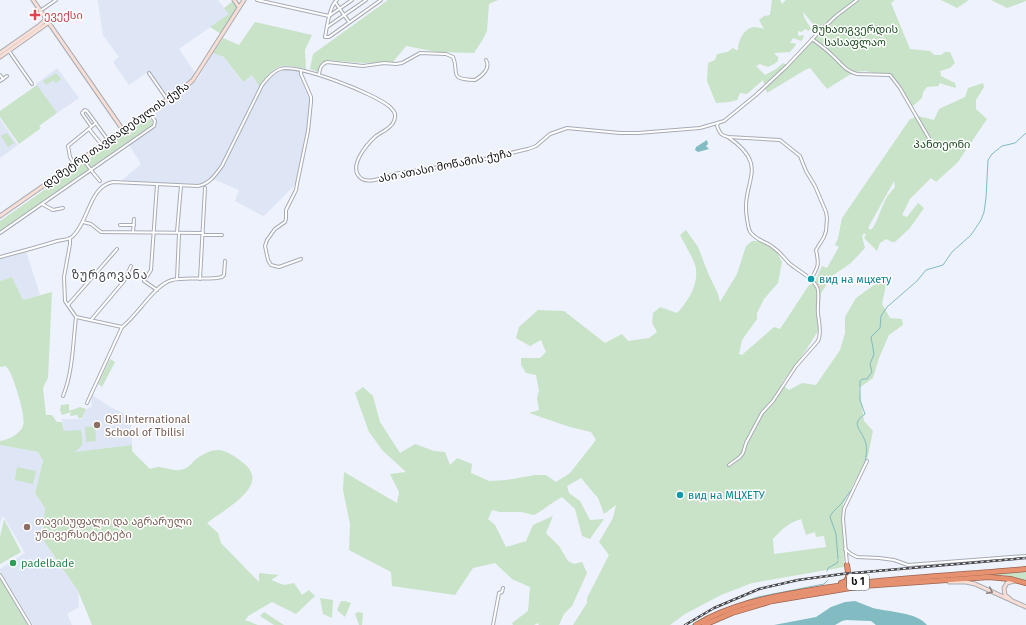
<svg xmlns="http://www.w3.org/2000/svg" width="1026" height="625" font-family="'Fira Sans','Noto Sans Georgian',sans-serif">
  <rect width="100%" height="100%" fill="#eef2fc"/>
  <g fill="#dee5f5">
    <path d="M97,0H218L229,14L179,49L196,74L191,80L165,98L146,73L129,85L113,62L119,57L103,35L98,2Z"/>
    <path d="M213,53L224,57L242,82L252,75L260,87L220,166L214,175L207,181L199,185L125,182L122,180L141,164L123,135L187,89L198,79Z"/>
    <path d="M57,68L79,98L57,113L36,84Z"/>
    <path d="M286,70L300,72L310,100L306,132L296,184L267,213L263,216L235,201L239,190L213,179L222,168L263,87L268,80L278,72Z"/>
    <path d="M0,119L18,145L0,158Z"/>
    <path d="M26,251L40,295L23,300L12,277L0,281V259Z"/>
    <path d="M92,395L110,407L132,417L131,428L132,445L68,453L62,419H82L86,409L92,407L91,397Z"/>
    <path d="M0,445L38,452L43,461L35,493L45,508L42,538L78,591L79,607L67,614L72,625H33L0,571V569L25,553L4,517H2L0,525Z"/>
  </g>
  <g fill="#c8e3c7" fill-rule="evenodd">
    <path d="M388,0H498L489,4L487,31L483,39L474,53L437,52L406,46L393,62L363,63L328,60L321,63L318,72L310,69L313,54Z"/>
    <path d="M772,0H780L782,4L786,0H895L891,3L910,49L930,51L934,55H941L945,52H950L955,63L950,68L940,71L941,76L955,83L956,88L939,83V86L927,87L923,92L922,98L913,106L895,79L866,71L854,72L827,89L810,68L805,70L767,93L763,80L747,94L740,93L737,100L729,102L716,103L707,81L708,63L715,60L717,54L727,52L733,48L736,50H738C738,41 744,28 754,27C757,27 761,28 764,29L759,20L764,16L770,15ZM803,12L818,30L789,66L783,63L776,69L765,75L756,66L760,64L768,67L774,64L778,61V57L774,53L790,52L796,45L795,43H790L793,38L801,41L803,39L804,35L798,36V31L801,32L806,29L808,31L811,29L804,17Z"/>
    <path d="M941,0H969L957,8Z"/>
    <path d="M991,0H1026V1L1007,8Z"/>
    <path d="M233,1L238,7L237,9L221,34L210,27L229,14L224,8Z"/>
    <path d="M255,22L312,35L305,50L306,69C299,68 290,65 283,66C273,67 265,79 260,87L252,75L243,82L224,57L213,53L223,38L239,45Z"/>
    <path d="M56,73L61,79L56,83L54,80L46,85L43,81Z"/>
    <path d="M983,83L984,87L976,100V109L987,119L958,162L936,182L931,178L910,199L902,215L907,217L918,203L924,208L910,228L895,242H892L886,239L880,243L877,251L864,238L866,235L864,233L862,236L865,248L851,263L832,276L821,293L818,331L806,350L781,384L789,390L802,383L816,385L840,350L845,333V317L856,298L886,276V285L882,304L890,318L902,319L903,325L889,335L879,358L873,378L859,388L864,421L873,431L868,456L843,504L844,567L752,583L721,595L685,614L670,625H573L587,603V598L609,555L599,542L613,518L616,505L604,514L598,498L581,478L567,486L569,493L580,501L590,520L604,519L590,539L582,536L575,509L562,497C552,502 544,510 534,515L521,512H500L492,510L488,519L495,525L506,547L526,541L533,525L553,516L546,533L559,546L568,561L574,564L582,562L587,573L572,606L564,614L559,625H539L538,623L534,625H513L512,623L528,611L530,587L512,579L495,563L473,568L455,595L392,586L391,572L349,550L350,524L343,490L344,472L397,503L399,492L390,474L406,472L383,451L369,432L355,393L363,387L373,396L380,422L400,453L415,444L434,451L445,452L450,465L457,458L472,464L471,473L489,481L506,480L535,475H546L556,482L570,473L596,440L591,432L570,427L529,413L539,410L537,398L539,391L536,375L526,373L521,365V358H540L546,352L541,340L530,346L516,338L519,327L538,310L564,311L605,343L622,334L628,341L649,338L657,332L652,323L653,313L660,307L677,313C688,301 698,286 696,269C695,261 684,243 680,235L686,230L698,247L708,273L718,294L720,302L737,274L746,246L752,241H757L765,242L775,249L782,262L778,283L764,299L757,313V319L742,340L739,354L742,355L774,327L780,329L809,285L814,283L822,266L827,268L839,247L835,245L838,238L842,218L910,119L918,116L934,120L939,109L965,97L968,88ZM894,181L895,187C891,192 886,197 884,203C879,212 878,222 871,230L868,228ZM801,519L806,535L815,532L816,537L824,536L826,547L774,554L773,539C781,530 788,523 801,519Z"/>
    <path d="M37,85L57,113L39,126L41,128L19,144L0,117V111Z"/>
    <path d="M150,116L153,124L0,231V221Z"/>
    <path d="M7,133L14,143L8,147L1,136Z"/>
    <path d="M12,277L23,300L52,292L48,378L43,388L46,415H52L57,422H62L64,431L81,430C82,443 86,444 74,452L132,445V451L150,469C153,468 156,467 159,467C169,468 176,473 186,468C190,466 192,463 195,460C201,455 210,450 218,450C226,450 236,457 242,462C274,485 223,510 207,523L218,533L221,543L259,582V573L279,575L271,580L284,585L294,583L302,595L309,590L315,596L296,614L272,602L248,616L245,621H248L258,625H92L78,591L42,538L45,508L35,493L43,461L38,452L0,445V441C8,440 20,434 23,426C26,417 16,386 12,377C11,373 8,369 6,366L0,367V281Z"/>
    <path d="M110,359L115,362L102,387L98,384Z"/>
    <path d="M69,404V411L80,407L86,409L82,418H78V415L70,416L71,412L62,415L60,410L61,405Z"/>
    <path d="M95,426L96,441L86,442L85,427Z"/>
    <path d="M17,467L36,471L33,484L15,480Z"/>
    <path d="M4,519L21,552L0,564V537Z"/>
    <path d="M1026,572V580L1004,575H990L912,582L888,583L852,587L771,599L738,609L702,625H700C769,590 847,585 923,580C958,578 992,574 1026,572Z"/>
    <path d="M0,578L28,625H0Z"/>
    <path d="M320,598L333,600L332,618L323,614Z"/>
    <path d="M341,601H345L351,603L345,617L337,610Z"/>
    <path d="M264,612L284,625H274L260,616Z"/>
    <path d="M358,612L363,613L362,625H359L355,614Z"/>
  </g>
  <g fill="#82bbc2">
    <path d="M707,140L708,144L706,146L709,149L698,152L695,150L696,147Z"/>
    <path d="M855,601C861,603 867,606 873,608C888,612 917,612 927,625H876L871,621L846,620L842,621L835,625H774L816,617L831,607L845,602Z"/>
  </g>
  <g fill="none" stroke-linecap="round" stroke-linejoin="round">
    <g stroke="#82bbc2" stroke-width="1">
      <path d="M865,463C866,456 868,448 865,441C861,429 850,424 865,414L860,400V381L862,379H867L872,372L870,364L874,354L871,337L880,328L881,316L887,307L917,281L926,270L943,265L952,252L971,235L981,220L984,212L986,198L988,160L992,154L1002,146L1015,143L1026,133"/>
      <path d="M838,559L836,534L830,517L832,513L841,504L852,489"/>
      <path d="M827,571L828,568L837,563L838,561"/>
      <path d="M746,601L758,597L824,584L828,580"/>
      <path d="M692,625L706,617"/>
    </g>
    <defs>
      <g id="street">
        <path d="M257,0L329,16L352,0"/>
        <path d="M337,0C329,6 327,28 325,37H329L381,0"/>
        <path d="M335,2L349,22"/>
        <path d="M40,11L56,0"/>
        <path d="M327,27L366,0"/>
        <path d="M812,39C819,44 826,49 832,55C841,63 845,71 857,74L890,75L900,88L930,140"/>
        <path d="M9,51L32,84"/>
        <path d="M149,73L167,99"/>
        <path d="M319,74C320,68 321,64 327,62L363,66L384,63L396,64L402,63L420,53L446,54L453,57C460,73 447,79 475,80C482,76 491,68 486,60"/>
        <path d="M0,75L3,79"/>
        <path d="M0,81L7,76"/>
        <path d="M718,123L717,126C720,133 720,135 728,137L780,140L800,156L806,171L815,186L826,212L827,218L826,231L824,237L816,250C819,264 819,266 811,279"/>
        <path d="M91,126L82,113L85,110L87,111L108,140"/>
        <path d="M89,129L102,145"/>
        <path d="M728,137C772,167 740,181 747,219C748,224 748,229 751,233C760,243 767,241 774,248C780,252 784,258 789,263C798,271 811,276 817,287C820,292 817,306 818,314C819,322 822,333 818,341L796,366L773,401L762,413L746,443L743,453L740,457L729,465"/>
        <path d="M82,158L94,174L100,181"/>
        <path d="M74,164L70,157L68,146L96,123"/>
        <path d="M42,204L53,210L63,208"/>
        <path d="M83,222L91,224L101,232L203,233"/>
        <path d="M120,225H134"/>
        <path d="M133,232L134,219"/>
        <path d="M177,232L181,186"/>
        <path d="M0,233L154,126L155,121L149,112"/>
        <path d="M203,235H222"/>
        <path d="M70,238V244L64,277L65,301L76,317L122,327"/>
        <path d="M0,257C19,252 38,247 57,241C61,240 68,240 72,237C89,222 89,186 113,182L198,186C210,184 215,175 222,166L262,85C267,79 272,72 280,69C297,63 376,94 390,107C393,110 396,113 395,117C394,127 383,131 376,136C367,144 346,168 362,179C371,184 385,176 394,174C415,170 436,168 457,164C481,161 505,154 528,149L536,146L550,134L567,128L620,133H638L700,128L724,121L756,95L787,66L818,33L836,16L857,0"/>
        <path d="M301,259L279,267L271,265L268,260L265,246L267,240L275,229L285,222L286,219V210L296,190L297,184L308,131L311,102V97L301,74V70"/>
        <path d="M177,279L179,234"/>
        <path d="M200,279L205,188"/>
        <path d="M157,290L144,281L151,270L157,185"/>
        <path d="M68,305L117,249"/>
        <path d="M91,320L124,281L131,266"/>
        <path d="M63,396C73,372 73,342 76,317"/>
        <path d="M87,403L122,327C138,315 154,285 172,280C188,276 206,281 222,277L224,275L225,261"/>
        <path d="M845,549L851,554L857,557L879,558L894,560L908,565L1026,556"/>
        <path d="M847,564L843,519L844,509L867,461"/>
        <path d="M0,575L30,625"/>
        <path d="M493,625L499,593L502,592L503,588"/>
      </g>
      <g id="secondary">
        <path d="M33,0L123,130"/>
        <path d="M234,0L239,7"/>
        <path d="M0,53L40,25L46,19"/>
        <path d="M0,57L48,23"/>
        <path d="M0,216L185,87L193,80L244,0"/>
        <path d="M949,582H966L975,584L1026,607"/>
        <path d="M1010,599L1005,595L1004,588L1007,583L1014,581"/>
      </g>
      <g id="highway">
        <path d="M841,583C851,581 848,573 847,565"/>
        <path d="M696,625C729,605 769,597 806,591C879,578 952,576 1026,569"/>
        <path d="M704,625L732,613L772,601L862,586L989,577L1010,579L1026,583"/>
      </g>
    </defs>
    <use href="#street" stroke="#a7abb4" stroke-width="4"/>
    <use href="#secondary" stroke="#a7abb4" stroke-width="5"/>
    <use href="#highway" stroke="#9a634f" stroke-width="6"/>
    <use href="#street" stroke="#fff" stroke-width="2"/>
    <use href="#secondary" stroke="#f8ded4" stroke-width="3"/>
    <use href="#highway" stroke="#e69271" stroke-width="4.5"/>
    <defs>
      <path id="rail" d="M685,625L714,608L759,589L798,580L842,574L1026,558"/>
    </defs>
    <use href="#rail" stroke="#45474b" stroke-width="2.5"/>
    <use href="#rail" stroke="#fff" stroke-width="1" stroke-dasharray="3" stroke-linecap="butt"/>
  </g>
  <defs><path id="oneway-chevron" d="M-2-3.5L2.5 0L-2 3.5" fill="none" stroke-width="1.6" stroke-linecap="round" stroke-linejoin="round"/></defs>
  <use stroke="#8e807c" href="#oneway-chevron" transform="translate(990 591) rotate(26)"/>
  <path fill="#e0444e" stroke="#fff" stroke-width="1.5" d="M33 9h4v4h4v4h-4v4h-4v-4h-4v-4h4z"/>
  <g fill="#0f9aa8" stroke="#fff" stroke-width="1.5">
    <circle cx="811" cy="279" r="4"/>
    <circle cx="680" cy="495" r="4"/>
  </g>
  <g fill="#8d6e63" stroke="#fff" stroke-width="1.5">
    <circle cx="97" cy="425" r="4"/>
    <circle cx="27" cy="527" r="4"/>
  </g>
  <circle fill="#2e9e5b" stroke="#fff" stroke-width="1.5" cx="13" cy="563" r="4"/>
  <g text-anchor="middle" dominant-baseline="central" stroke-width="3" stroke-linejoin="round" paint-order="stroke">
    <rect fill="#fff" stroke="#555658" stroke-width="1" x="847" y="574" width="22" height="16" rx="3"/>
    <g font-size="10" font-weight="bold" fill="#0c0d10">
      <text x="858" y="582">ს 1</text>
    </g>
    <g font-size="11" fill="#be3a42" stroke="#fff" text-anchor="start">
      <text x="44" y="15">ევექსი</text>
    </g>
    <g font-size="11" fill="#1a4b1e" stroke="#fff">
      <text x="855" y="29">მუხათგვერდის<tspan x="855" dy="13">სასაფლაო</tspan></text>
      <text x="942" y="144">პანთეონი</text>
    </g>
    <g font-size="11" fill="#0c0d10" stroke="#fff">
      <text transform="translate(116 135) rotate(-35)">დემეტრე თავდადებულის ქუჩა</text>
      <text transform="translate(445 166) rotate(-11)">ასი ათასი მოწამის ქუჩა</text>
    </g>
    <g font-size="11" fill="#0d838f" stroke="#fff" text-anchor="start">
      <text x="819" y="279">вид на мцхету</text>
      <text x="688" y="495">вид на МЦХЕТУ</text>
    </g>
    <g font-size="11" fill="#785e54" stroke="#fff" text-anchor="start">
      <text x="105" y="419">QSI International<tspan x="105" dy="13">School of Tbilisi</tspan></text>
      <text x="35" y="521">თავისუფალი და აგრარული<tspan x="35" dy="13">უნივერსიტეტები</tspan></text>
    </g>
    <g font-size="11" fill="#27864d" stroke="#fff" text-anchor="start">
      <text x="21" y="563">padelbade</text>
    </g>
    <g font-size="12" letter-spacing="1" fill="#43464e" stroke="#fff">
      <text x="110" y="275">ზურგოვანა</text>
    </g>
  </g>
</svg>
